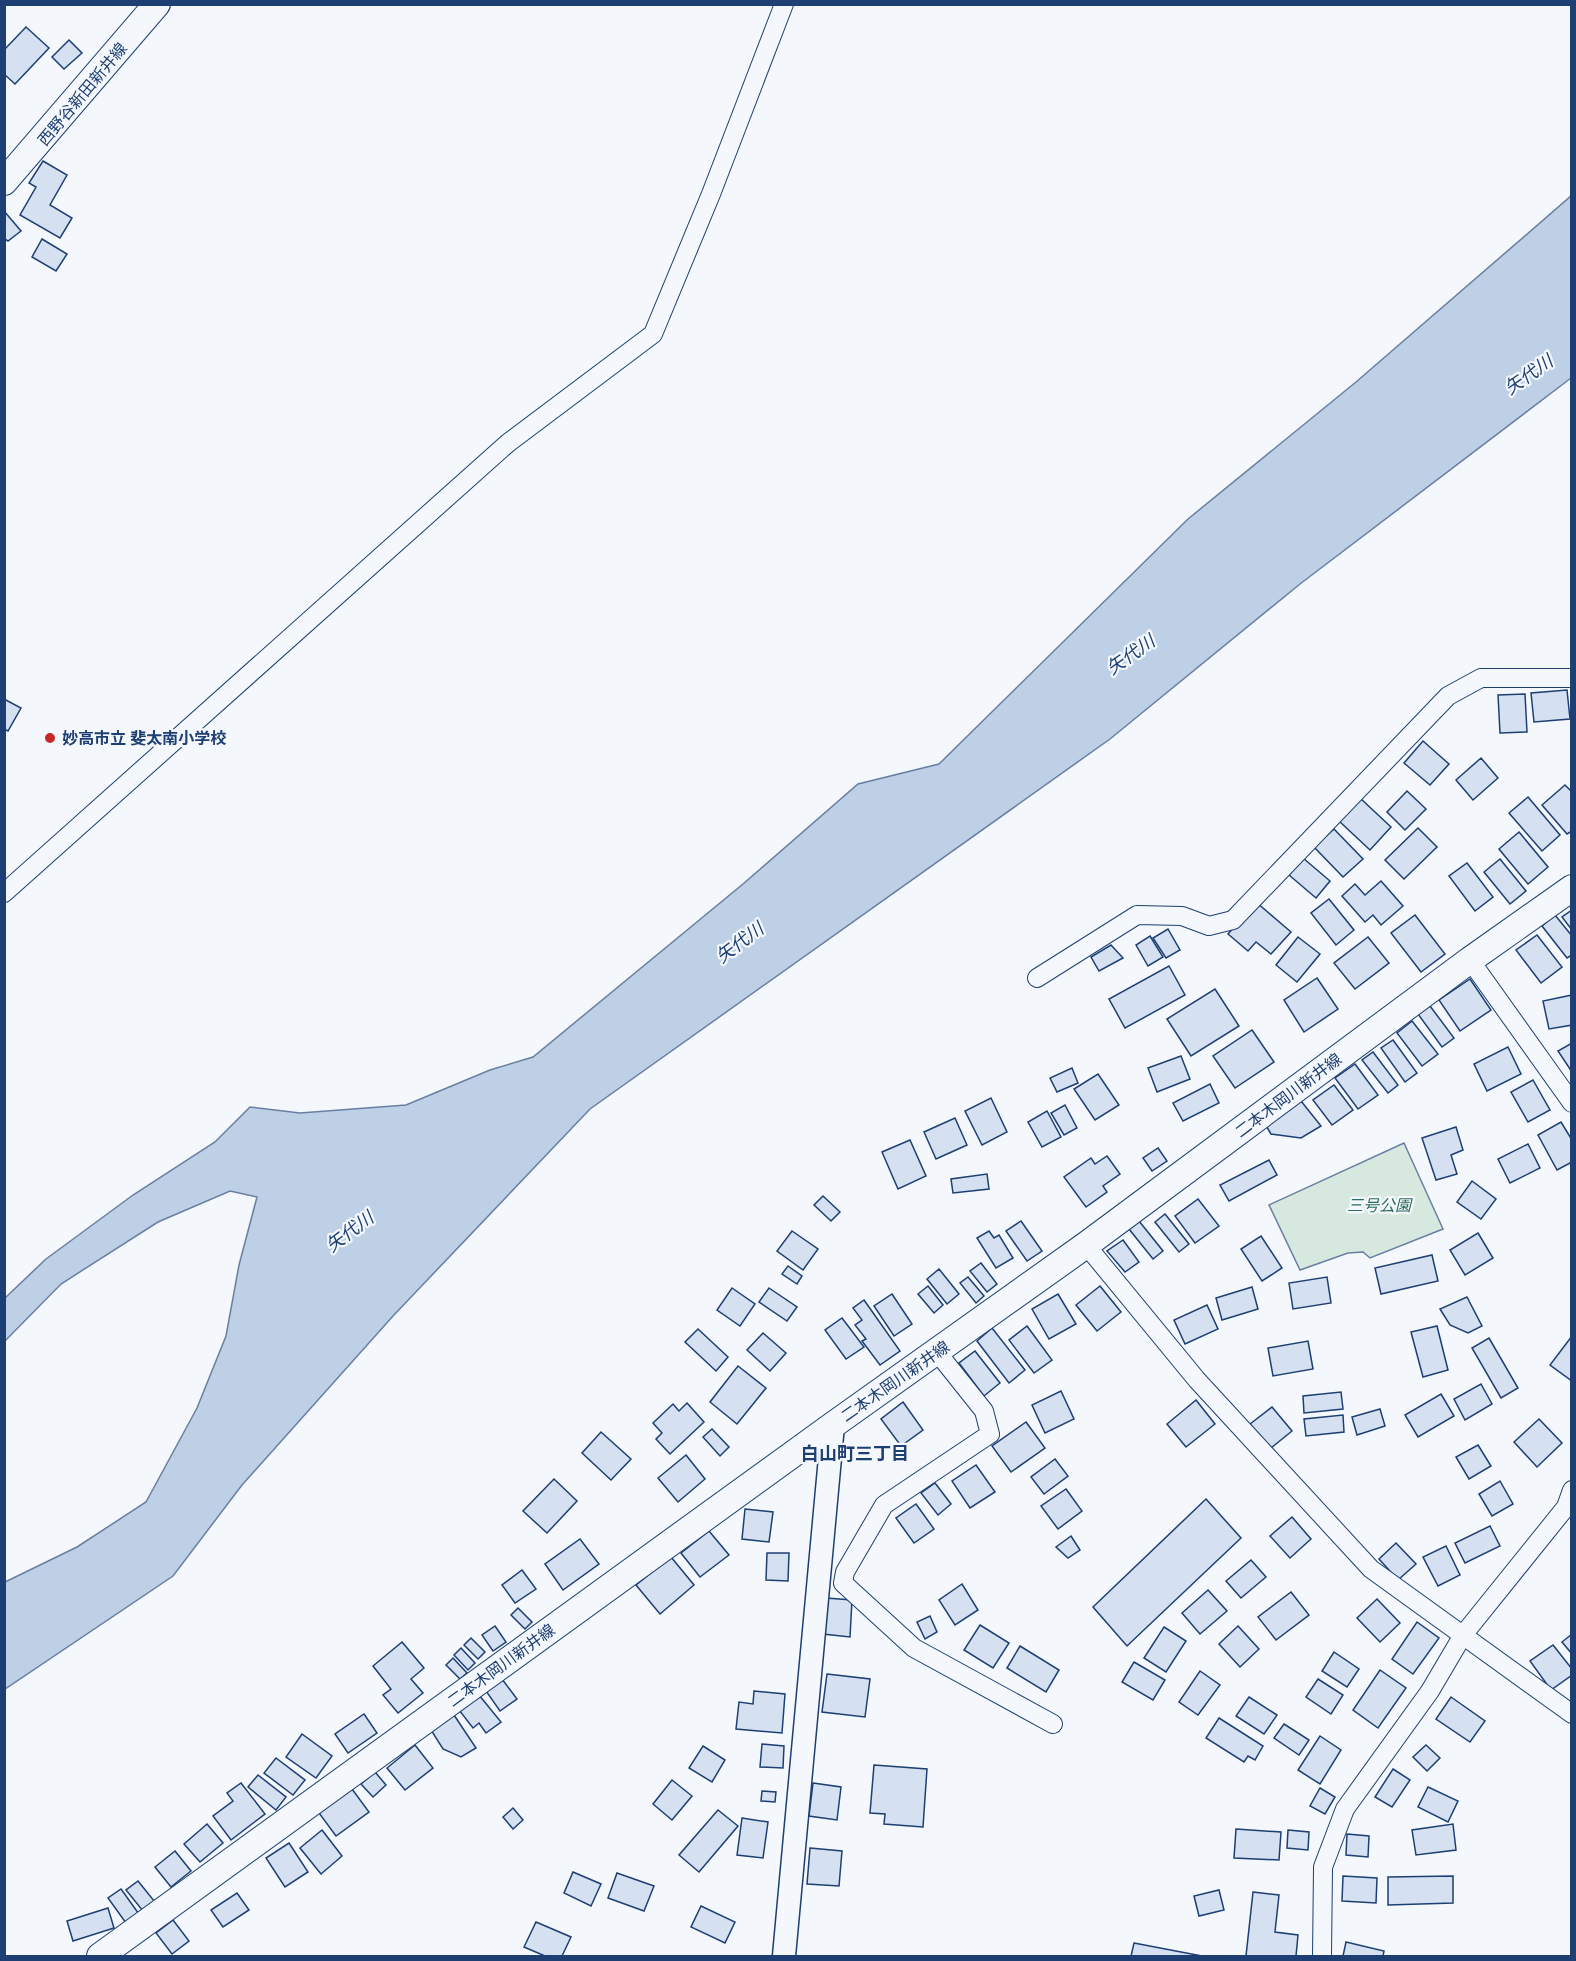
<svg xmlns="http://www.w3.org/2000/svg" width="1576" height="1961" font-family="'Noto Serif','Noto Sans JP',serif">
  <rect width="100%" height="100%" fill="#f4f7fb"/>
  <path fill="#d7e8df" stroke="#687fa3" stroke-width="1.5" d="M1404,1143L1443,1229L1370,1258L1363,1252L1348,1253L1300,1270L1269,1205Z"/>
  <path fill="#bed0e5" stroke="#687fa3" stroke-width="1.5" d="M1571,196V378L1300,584L1110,739L590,1109L393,1316L242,1485L173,1576L5,1689V1582L77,1547L146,1502L197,1408L226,1336L239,1265L257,1197L230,1191L158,1222L61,1284L5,1341V1298L46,1259L133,1195L215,1142L250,1107L300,1113L406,1105L490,1070L533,1057L743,884L858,784L939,764L1188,519L1356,382Z"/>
  <g fill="#d5e0f0" stroke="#1d3f73" stroke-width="1.5">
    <path d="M26,27L49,48L15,84L4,74V50Z"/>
    <path d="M69,40L82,53L64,69L52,57Z"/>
    <path d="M43,161L67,175L50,205L72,218L60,238L20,215L36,187L29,183Z"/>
    <path d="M4,211L21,231L8,241L4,238Z"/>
    <path d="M42,239L67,254L56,271L32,257Z"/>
    <path d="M1567,690L1570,719L1534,722L1531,693Z"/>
    <path d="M1525,694L1527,732L1500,733L1498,695Z"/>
    <path d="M4,699L21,708L8,731L4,729Z"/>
    <path d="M1423,741L1449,764L1430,785L1404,763Z"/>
    <path d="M1481,758L1498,778L1473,800L1456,780Z"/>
    <path d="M1565,785L1572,792V831L1567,834L1542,805Z"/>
    <path d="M1407,791L1426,809L1405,830L1387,812Z"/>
    <path d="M1528,797L1560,835L1542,851L1509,813Z"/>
    <path d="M1360,798L1391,827L1370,850L1339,821Z"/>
    <path d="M1418,828L1437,847L1404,879L1385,860Z"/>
    <path d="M1334,829L1363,859L1343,877L1314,847Z"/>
    <path d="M1519,832L1548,867L1528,884L1499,849Z"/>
    <path d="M1303,858L1330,881L1316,898L1289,875Z"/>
    <path d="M1500,859L1526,891L1510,904L1484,872Z"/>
    <path d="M1467,863L1493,897L1475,911L1449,876Z"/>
    <path d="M1381,881L1403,906L1381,925L1373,915L1365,922L1342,896L1355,884L1365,895Z"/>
    <path d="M1329,899L1354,930L1336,945L1311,913Z"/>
    <path d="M1256,902L1291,932L1271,954L1256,942L1248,951L1228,934Z"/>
    <path d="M1572,910V930L1562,917Z"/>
    <path d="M1415,915L1445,954L1421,972L1391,933Z"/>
    <path d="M1555,915L1572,936V955L1567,958L1542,926Z"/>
    <path d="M1168,929L1180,950L1166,958L1153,938Z"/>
    <path d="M1537,935L1562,967L1541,983L1516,950Z"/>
    <path d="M1150,936L1163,957L1148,966L1136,945Z"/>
    <path d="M1298,937L1320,954L1297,982L1276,965Z"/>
    <path d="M1368,937L1389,963L1355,989L1334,963Z"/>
    <path d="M1111,945L1123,958L1099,971L1091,957Z"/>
    <path d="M1169,966L1185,995L1125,1028L1109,999Z"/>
    <path d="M1317,978L1338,1009L1304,1032L1284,1000Z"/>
    <path d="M1470,979L1491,1010L1460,1031L1439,1000Z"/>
    <path d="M1215,989L1239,1026L1191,1056L1167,1019Z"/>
    <path d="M1572,995V1025L1549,1029L1543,1001Z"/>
    <path d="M1430,1006L1454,1038L1442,1047L1418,1014Z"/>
    <path d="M1412,1021L1438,1054L1422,1066L1397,1033Z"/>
    <path d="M1252,1030L1274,1062L1235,1088L1213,1056Z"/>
    <path d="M1393,1040L1417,1073L1405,1082L1381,1048Z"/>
    <path d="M1572,1043V1072L1558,1051Z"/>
    <path d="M1508,1047L1521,1074L1487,1091L1474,1064Z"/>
    <path d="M1373,1052L1398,1085L1388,1093L1362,1060Z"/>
    <path d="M1181,1056L1190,1079L1157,1092L1148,1068Z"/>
    <path d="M1355,1064L1378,1095L1358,1109L1335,1078Z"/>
    <path d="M1072,1068L1078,1083L1057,1092L1050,1078Z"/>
    <path d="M1098,1074L1119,1105L1095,1120L1074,1089Z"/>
    <path d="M1533,1080L1550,1110L1528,1122L1511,1092Z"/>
    <path d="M1210,1084L1219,1103L1183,1121L1173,1103Z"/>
    <path d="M1334,1085L1353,1110L1332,1125L1313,1100Z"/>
    <path d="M991,1098L1007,1132L982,1145L965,1111Z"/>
    <path d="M1301,1101L1321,1126L1301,1138L1271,1134L1265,1124Z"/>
    <path d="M1065,1105L1077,1128L1064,1135L1051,1113Z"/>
    <path d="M1047,1111L1061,1137L1042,1147L1028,1122Z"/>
    <path d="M955,1118L967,1145L936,1159L924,1132Z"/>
    <path d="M1561,1122L1572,1140V1162L1557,1170L1538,1135Z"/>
    <path d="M1456,1127L1463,1150L1451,1155L1457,1174L1436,1180L1422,1138Z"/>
    <path d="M910,1140L926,1176L898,1189L882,1152Z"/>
    <path d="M1528,1144L1540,1168L1510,1183L1498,1159Z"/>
    <path d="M1158,1148L1167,1161L1152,1171L1143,1158Z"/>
    <path d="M1107,1156L1120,1174L1103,1186L1107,1192L1086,1207L1064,1177L1091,1158L1095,1164Z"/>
    <path d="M1269,1160L1277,1175L1229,1201L1220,1185Z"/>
    <path d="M987,1174L989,1189L953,1193L951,1179Z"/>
    <path d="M1472,1181L1496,1199L1481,1219L1457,1202Z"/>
    <path d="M823,1196L840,1212L831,1221L814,1205Z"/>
    <path d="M1198,1199L1219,1226L1195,1243L1175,1216Z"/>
    <path d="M1165,1214L1189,1244L1179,1252L1155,1222Z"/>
    <path d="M1021,1221L1042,1251L1027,1261L1006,1231Z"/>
    <path d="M1139,1221L1163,1251L1153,1259L1129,1229Z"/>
    <path d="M792,1231L818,1249L803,1270L777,1251Z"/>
    <path d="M989,1231L994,1238L999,1235L1013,1258L996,1268L977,1238Z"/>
    <path d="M1478,1233L1493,1258L1465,1275L1450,1250Z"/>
    <path d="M1261,1236L1282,1268L1262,1281L1241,1249Z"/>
    <path d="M1123,1240L1139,1262L1125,1272L1107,1251Z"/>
    <path d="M1432,1255L1438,1281L1381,1294L1375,1268Z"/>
    <path d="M981,1263L997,1284L987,1292L970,1271Z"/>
    <path d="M788,1266L802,1276L797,1284L782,1274Z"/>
    <path d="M939,1269L959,1294L947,1304L927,1279Z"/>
    <path d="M968,1277L984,1296L976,1303L960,1283Z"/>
    <path d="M1327,1277L1331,1303L1293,1309L1289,1283Z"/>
    <path d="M928,1286L943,1305L934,1313L918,1294Z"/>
    <path d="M1100,1286L1121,1312L1097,1331L1076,1305Z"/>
    <path d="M1252,1287L1258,1309L1222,1320L1216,1298Z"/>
    <path d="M732,1288L755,1304L740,1326L717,1310Z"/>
    <path d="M769,1288L797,1307L787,1321L759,1302Z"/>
    <path d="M892,1294L912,1324L894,1336L874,1306Z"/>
    <path d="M1058,1294L1076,1324L1049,1339L1032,1309Z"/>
    <path d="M1467,1297L1482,1326L1468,1333L1450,1325L1440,1309Z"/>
    <path d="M864,1300L900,1351L880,1365L862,1341L866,1339L855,1325L862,1320L853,1308Z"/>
    <path d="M1207,1305L1218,1329L1185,1344L1174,1320Z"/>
    <path d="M842,1318L864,1347L846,1359L825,1330Z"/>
    <path d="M1027,1326L1052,1360L1034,1373L1009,1340Z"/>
    <path d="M1437,1326L1448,1370L1423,1377L1411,1332Z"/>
    <path d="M992,1328L1025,1370L1009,1383L977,1341Z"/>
    <path d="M698,1329L728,1357L716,1371L685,1342Z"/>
    <path d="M763,1333L786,1353L770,1371L747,1350Z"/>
    <path d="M1572,1336V1381L1550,1365Z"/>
    <path d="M1489,1338L1518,1388L1501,1398L1472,1348Z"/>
    <path d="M1308,1341L1313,1369L1273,1376L1268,1348Z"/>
    <path d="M975,1351L1000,1383L984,1396L959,1363Z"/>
    <path d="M738,1366L766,1388L737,1424L710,1402Z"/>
    <path d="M1481,1384L1492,1404L1465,1420L1454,1399Z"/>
    <path d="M1061,1391L1074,1419L1045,1433L1032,1405Z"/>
    <path d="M1341,1392L1343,1409L1304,1413L1303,1396Z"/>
    <path d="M1441,1394L1454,1416L1418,1437L1405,1415Z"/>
    <path d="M1196,1400L1215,1424L1186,1447L1167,1424Z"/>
    <path d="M903,1402L923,1430L901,1446L881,1419Z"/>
    <path d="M687,1403L704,1422L670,1454L656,1439L662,1433L653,1423L673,1404L679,1411Z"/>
    <path d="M1272,1407L1292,1431L1271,1448L1250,1424Z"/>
    <path d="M1380,1409L1385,1426L1357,1435L1352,1417Z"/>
    <path d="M1343,1415L1344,1432L1306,1436L1304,1419Z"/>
    <path d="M1539,1419L1562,1443L1537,1467L1514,1442Z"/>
    <path d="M1026,1422L1045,1448L1011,1472L992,1446Z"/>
    <path d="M712,1429L729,1447L720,1456L703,1437Z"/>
    <path d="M601,1432L631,1459L611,1480L582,1453Z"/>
    <path d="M1478,1445L1491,1466L1469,1479L1456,1457Z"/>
    <path d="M686,1455L705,1479L678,1502L658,1478Z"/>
    <path d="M1055,1459L1068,1476L1044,1494L1031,1477Z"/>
    <path d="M976,1465L995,1492L970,1508L952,1481Z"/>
    <path d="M554,1479L577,1501L547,1533L523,1511Z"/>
    <path d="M1500,1481L1513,1504L1492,1516L1479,1494Z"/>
    <path d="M935,1483L951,1504L938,1515L921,1493Z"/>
    <path d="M1066,1489L1082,1511L1058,1529L1041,1506Z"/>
    <path d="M1206,1499L1241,1538L1127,1646L1093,1607Z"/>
    <path d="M916,1504L934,1529L914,1543L896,1518Z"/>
    <path d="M745,1509L773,1512L769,1542L742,1539Z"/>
    <path d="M1292,1517L1311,1539L1290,1558L1270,1536Z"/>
    <path d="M1490,1526L1500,1546L1465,1563L1455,1543Z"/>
    <path d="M709,1531L729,1555L700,1577L681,1553Z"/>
    <path d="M1071,1536L1080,1550L1068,1558L1056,1547Z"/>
    <path d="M580,1539L599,1564L563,1590L545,1564Z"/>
    <path d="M1396,1543L1416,1564L1398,1580L1379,1559Z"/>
    <path d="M1446,1546L1460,1575L1438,1586L1423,1557Z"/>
    <path d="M767,1553H789L788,1581L766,1580Z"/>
    <path d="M671,1557L694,1585L660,1614L636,1585Z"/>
    <path d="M1251,1560L1266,1577L1241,1598L1226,1581Z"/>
    <path d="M522,1570L536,1589L515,1603L502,1585Z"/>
    <path d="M962,1584L978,1610L955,1625L939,1600Z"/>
    <path d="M1208,1590L1227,1611L1200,1634L1182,1613Z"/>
    <path d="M1291,1592L1309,1615L1276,1640L1258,1617Z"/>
    <path d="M826,1598L852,1600L850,1637L823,1634Z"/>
    <path d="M1377,1599L1400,1623L1380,1642L1357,1618Z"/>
    <path d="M518,1608L532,1622L525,1629L511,1615Z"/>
    <path d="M930,1616L937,1632L925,1639L917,1622Z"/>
    <path d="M1417,1622L1439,1638L1413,1674L1392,1659Z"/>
    <path d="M980,1625L1009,1643L993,1668L964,1650Z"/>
    <path d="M495,1626L506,1642L493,1651L482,1635Z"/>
    <path d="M1238,1626L1259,1649L1240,1667L1219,1644Z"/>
    <path d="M1164,1627L1186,1641L1166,1672L1144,1658Z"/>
    <path d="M1572,1634V1654L1562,1642Z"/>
    <path d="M471,1638L485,1652L478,1659L464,1645Z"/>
    <path d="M402,1642L424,1668L411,1679L423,1693L398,1713L383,1695L391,1689L373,1666Z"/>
    <path d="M1553,1645L1572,1669V1675L1551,1690L1530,1661Z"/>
    <path d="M1020,1646L1059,1670L1046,1692L1007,1668Z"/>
    <path d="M461,1648L475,1663L468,1670L454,1655Z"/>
    <path d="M1334,1652L1359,1669L1347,1687L1322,1671Z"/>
    <path d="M453,1658L467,1673L460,1679L446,1665Z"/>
    <path d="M1134,1662L1165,1680L1153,1700L1122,1682Z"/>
    <path d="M1380,1670L1406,1688L1378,1728L1353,1710Z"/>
    <path d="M1200,1671L1220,1685L1198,1715L1179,1702Z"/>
    <path d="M827,1674L870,1679L865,1717L822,1712Z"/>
    <path d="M502,1679L517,1699L500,1711L486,1691Z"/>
    <path d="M1318,1679L1343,1695L1331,1714L1306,1697Z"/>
    <path d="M754,1691L785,1694L782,1733L736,1729L739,1702L753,1704Z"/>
    <path d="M479,1695L501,1722L486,1733L479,1723L473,1728L459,1710Z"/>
    <path d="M1249,1697L1277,1715L1264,1734L1236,1716Z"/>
    <path d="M1451,1697L1485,1721L1470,1742L1436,1719Z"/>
    <path d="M364,1714L377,1733L348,1753L335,1734Z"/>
    <path d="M454,1715L476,1748L461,1757L443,1749L431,1730Z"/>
    <path d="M1219,1718L1263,1746L1255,1760L1248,1756L1244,1762L1206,1738Z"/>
    <path d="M1284,1724L1309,1740L1299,1755L1274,1738Z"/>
    <path d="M302,1734L332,1756L316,1778L286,1757Z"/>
    <path d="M1320,1736L1341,1750L1320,1784L1298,1770Z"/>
    <path d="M762,1744L784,1746L783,1768L760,1767Z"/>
    <path d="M415,1745L433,1768L405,1790L387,1768Z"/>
    <path d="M1426,1745L1440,1758L1427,1771L1413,1757Z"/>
    <path d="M703,1746L725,1760L712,1782L689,1768Z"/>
    <path d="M276,1758L305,1780L293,1795L264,1773Z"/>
    <path d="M874,1765L927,1769L923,1827L884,1824L885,1814L870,1813Z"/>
    <path d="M1393,1769L1410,1780L1392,1807L1375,1797Z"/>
    <path d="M375,1772L386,1785L373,1797L361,1784Z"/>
    <path d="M258,1775L286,1797L276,1810L248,1787Z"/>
    <path d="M672,1780L692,1796L672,1820L653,1804Z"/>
    <path d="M241,1783L265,1814L231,1840L213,1816L233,1801L227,1793Z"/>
    <path d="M813,1783L841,1787L837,1820L809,1816Z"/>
    <path d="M1428,1787L1458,1801L1448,1822L1418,1807Z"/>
    <path d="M1320,1788L1335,1797L1325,1814L1310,1806Z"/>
    <path d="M352,1789L369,1812L336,1836L319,1813Z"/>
    <path d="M762,1791L776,1792L775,1802L761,1801Z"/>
    <path d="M513,1808L523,1820L513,1829L503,1817Z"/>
    <path d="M718,1810L738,1826L699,1872L679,1855Z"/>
    <path d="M742,1818L768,1822L763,1858L737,1855Z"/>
    <path d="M207,1824L223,1843L200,1862L184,1844Z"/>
    <path d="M1453,1824L1456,1850L1416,1855L1412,1830Z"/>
    <path d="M1236,1829L1281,1832L1279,1860L1234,1858Z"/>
    <path d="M322,1830L342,1856L321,1874L300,1848Z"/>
    <path d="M1288,1830L1309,1832L1308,1850L1287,1848Z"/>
    <path d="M1347,1834L1369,1836L1368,1857L1346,1855Z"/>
    <path d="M289,1843L308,1872L285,1887L266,1858Z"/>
    <path d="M810,1848L842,1851L839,1886L807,1884Z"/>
    <path d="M175,1851L191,1871L171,1887L155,1867Z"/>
    <path d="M573,1872L601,1884L591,1906L564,1893Z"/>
    <path d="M617,1873L654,1886L644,1911L608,1898Z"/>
    <path d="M1343,1876L1377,1878L1376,1903L1342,1901Z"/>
    <path d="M1453,1876V1903L1388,1905V1877Z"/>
    <path d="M138,1881L155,1902L143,1911L126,1890Z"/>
    <path d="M121,1889L139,1914L126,1923L108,1898Z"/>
    <path d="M1219,1890L1224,1910L1199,1916L1194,1896Z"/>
    <path d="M1253,1892L1279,1895L1275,1932L1298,1935L1296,1956H1246Z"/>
    <path d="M237,1893L249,1910L223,1927L211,1910Z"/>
    <path d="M701,1906L735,1922L725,1943L691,1927Z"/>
    <path d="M108,1908L114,1928L73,1941L67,1921Z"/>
    <path d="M173,1920L189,1941L172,1954L156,1933Z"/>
    <path d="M536,1922L571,1937L562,1956H545L524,1947Z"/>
    <path d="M1346,1942L1384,1951L1383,1956H1343Z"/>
    <path d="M1134,1943L1202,1956H1131Z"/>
  </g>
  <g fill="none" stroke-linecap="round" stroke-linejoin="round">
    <defs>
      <g id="minor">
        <path d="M4,893L508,443L653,334L711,194L784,4"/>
        <path d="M1470,960L1572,1103"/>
        <path d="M1037,978L1137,915L1182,916L1209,926L1233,920L1448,696L1481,678H1572"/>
        <path d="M1086,1245L1197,1380L1371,1569L1572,1714"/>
        <path d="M937,1352L984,1411L990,1434L884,1505L845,1572L843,1583L914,1648L1053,1724"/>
        <path d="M1322,1956L1323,1867L1345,1809L1430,1691L1463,1635L1566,1507L1572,1490"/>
      </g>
      <path id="tertiary" d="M784,1956L833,1425"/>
      <g id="secondary">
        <path d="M4,182L157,4"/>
        <path d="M100,1956L833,1425L1086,1245L1470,960L1572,888"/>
      </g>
    </defs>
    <use href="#minor" stroke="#1d3f73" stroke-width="20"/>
    <use href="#tertiary" stroke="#1d3f73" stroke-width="25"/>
    <use href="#secondary" stroke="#1d3f73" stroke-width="28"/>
    <use href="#minor" stroke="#f4f7fb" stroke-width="18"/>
    <use href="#tertiary" stroke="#f4f7fb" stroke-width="22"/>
    <use href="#secondary" stroke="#f4f7fb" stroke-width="26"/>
  </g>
  <circle fill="#c62828" stroke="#f4f7fb" stroke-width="2" cx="50" cy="738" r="6"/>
  <g text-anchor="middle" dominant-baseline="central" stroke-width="4.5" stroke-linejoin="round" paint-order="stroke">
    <g font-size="16" fill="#1d3f73" stroke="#f4f7fb">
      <text transform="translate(82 94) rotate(-50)">西野谷新田新井線</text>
      <text transform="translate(1288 1095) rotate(-37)">二本木岡川新井線</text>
      <text transform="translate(895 1381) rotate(-35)">二本木岡川新井線</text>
      <text transform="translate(501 1665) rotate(-36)">二本木岡川新井線</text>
    </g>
    <g font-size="16" font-weight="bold" fill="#1d3f73" stroke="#f4f7fb" text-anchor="start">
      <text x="62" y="738">妙高市立 斐太南小学校</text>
    </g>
    <g font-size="16" font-style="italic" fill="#2c6c60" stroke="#f4f7fb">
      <text x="1379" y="1205">三号公園</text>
    </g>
    <g font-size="18" font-style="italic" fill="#1d3f73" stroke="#f4f7fb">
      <text transform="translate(1528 374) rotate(-35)">矢代川</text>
      <text transform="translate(1130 654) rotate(-35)">矢代川</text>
      <text transform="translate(739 942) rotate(-37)">矢代川</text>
      <text transform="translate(349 1231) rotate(-37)">矢代川</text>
    </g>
    <g font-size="18" font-weight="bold" fill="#1d3f73" stroke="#f4f7fb">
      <text x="855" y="1453">白山町三丁目</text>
    </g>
  </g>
  <rect width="1576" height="1961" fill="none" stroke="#1d3f73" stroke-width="12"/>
</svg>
